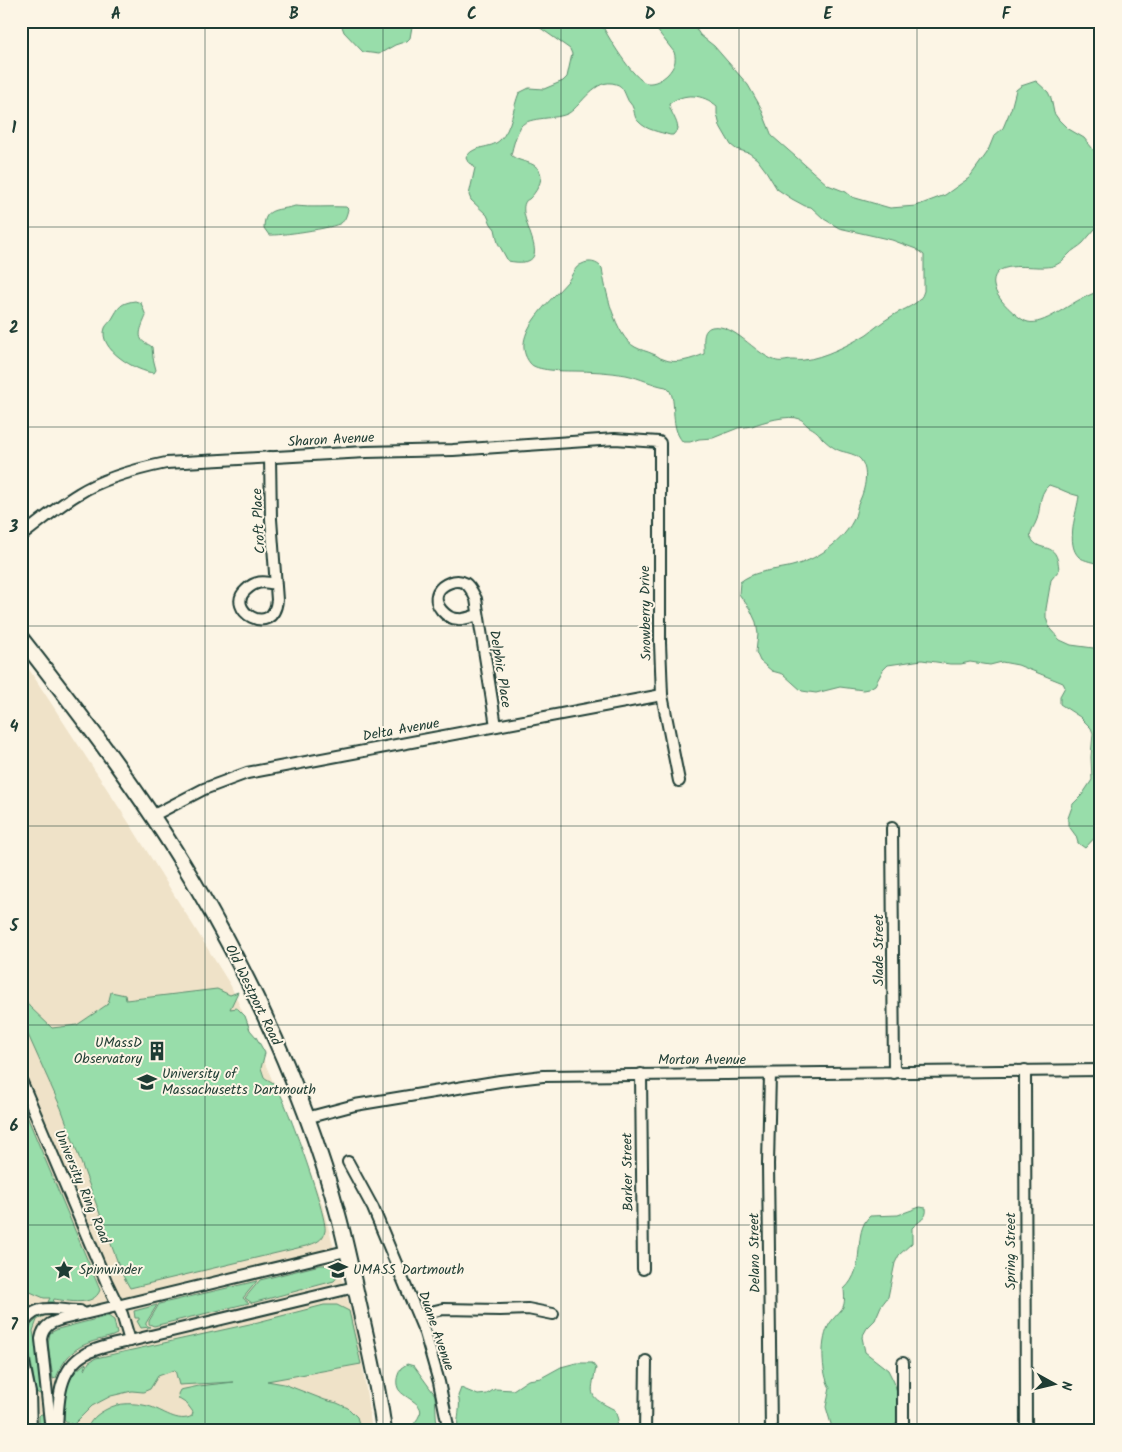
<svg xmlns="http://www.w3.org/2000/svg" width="1122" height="1452" font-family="Kalam,sans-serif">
  <rect width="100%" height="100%" fill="#fcf5e5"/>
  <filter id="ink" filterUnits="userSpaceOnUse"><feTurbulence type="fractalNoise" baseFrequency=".02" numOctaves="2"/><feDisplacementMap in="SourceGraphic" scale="10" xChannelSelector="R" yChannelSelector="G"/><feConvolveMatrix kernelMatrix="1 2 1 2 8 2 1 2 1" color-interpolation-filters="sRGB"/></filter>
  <g filter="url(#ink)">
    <path fill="#efe2c8" d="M21,657L133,829L231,986L296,1134L322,1204L359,1342L372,1431H21Z"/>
    <g fill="#98ddaa" stroke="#5c8d6f">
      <path d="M340,21H413L410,38L407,41L395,45L379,54L363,52L344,32Z"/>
      <path d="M534,21H600C606,34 634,81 647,83C655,84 663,79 668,74C674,67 677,61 674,52L650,21H691L700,35L714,46L748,85L760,106L772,136L828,185L846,192L852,197L890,208L916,206L945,195L969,178L987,153L994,136L1003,128L1011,109L1016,90L1021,86L1036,81L1048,92L1051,98L1054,113L1059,120L1067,128L1084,138L1101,159V222C1095,229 1089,236 1083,243C1079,247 1072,250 1068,255C1064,259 1060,264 1053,266C1040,270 1007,261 997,273C991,280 994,290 999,297C1003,304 1021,321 1028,322C1043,326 1069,304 1083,298C1089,295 1095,293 1101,290V565C1094,562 1084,561 1079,557C1065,544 1077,512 1079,496C1068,494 1060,488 1049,485C1037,495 1042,511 1035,524C1033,528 1029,534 1031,538C1040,555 1057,538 1059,570L1051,580L1046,609V618L1050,629L1060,640L1071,645L1101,649V831L1085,848L1078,843L1076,836L1068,825V818L1073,804L1082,795L1092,780L1091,757L1093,733L1091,728L1080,717L1060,704V696L1065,687L1063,683L1018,665L1002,662L990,665L970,662L961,664H950L922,660L888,665L883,670L875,685L868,689L863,690L840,687L816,693L802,691L783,674L772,671L760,661L756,652L758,634L756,622L750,609L739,594L740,582C753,572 767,571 783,568C809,564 840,546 853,521C857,514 856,507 860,500C865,489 869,471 861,460C856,454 848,453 841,451C834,449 827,443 822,438C817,431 815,430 808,426C805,424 803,420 800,419C789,414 762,422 752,426L738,428L713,438L699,439L690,442H683C667,424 680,397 666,387C653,385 640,378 626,375C609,372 591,371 573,371C564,371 535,371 530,363C508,335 551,301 568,281C572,276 575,266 582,264C589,260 597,262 602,268C605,289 615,336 635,347C640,350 647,351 653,354C657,355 659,358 663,359C676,365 692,359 704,354C705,346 700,330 712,327C734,323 754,353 774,360C781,363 786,360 793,360C796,360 800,361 804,360C823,358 851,344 867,334C875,328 883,321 892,316C902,309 921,305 924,291V255L916,249L892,240L839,228L824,219L811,207L805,206L792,199L777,189L766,171L757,159L749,153L736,149L731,145L720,126L717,114V106C703,94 684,92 669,104C671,114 677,119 678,129L673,135H670C660,132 646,130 639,122C634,118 635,113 633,108C632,104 628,102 627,98C624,92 623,86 616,84C595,77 582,105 569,113C557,120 529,116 521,126C516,134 513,146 511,155C518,163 535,160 540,172C544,180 535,194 529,199C528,200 526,200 526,201C513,218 563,271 508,261L498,243L495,229L491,224L487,215L471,200L469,195L475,168L472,164L468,162L466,158C473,144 490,150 500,140C512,129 513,107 519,93L529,88L544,89L563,81L567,77L572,54L570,49L539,27Z"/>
      <path d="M295,206C312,208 328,206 346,207L348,209C347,214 345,221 341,223C334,228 278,236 269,235L264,228C264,206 280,211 295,206Z"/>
      <path d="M135,301L141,303L146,316C143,324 135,337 145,343C147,344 150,345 152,347L153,358L156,370L154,373C137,372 97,349 105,328C106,325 110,322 112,319C119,307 120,303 135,301Z"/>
      <path d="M217,989L230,995L238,992L230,1009L237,1008L245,1016L250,1030L256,1037L265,1053L261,1068L264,1077C267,1080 274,1082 276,1086C286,1100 328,1218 325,1231C323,1241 315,1243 306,1246L130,1288L122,1274L61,1108L21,1019V991L29,1006L52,1028L77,1025L108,1004L111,992L125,995L126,1000Z"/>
      <path d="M21,1102L100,1290C94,1307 68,1301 54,1299L53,1302H48L50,1298H44L21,1288Z"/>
      <path d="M920,1207L926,1208C928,1219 918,1221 912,1228V1243L899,1255L895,1263L888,1297L881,1306L875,1320L867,1328L862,1337L865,1352L888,1370L894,1382L898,1395L899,1419L896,1424L886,1431H833L826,1407L830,1388C821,1372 820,1339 830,1323C842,1307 846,1311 844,1289C868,1267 851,1233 870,1216L898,1215Z"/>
      <path d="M320,1265H331L337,1269L339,1275L334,1281L252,1303L245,1298L260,1280Z"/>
      <path d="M257,1281L243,1298L249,1303L154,1326L149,1324V1321L159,1304Z"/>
      <path d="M157,1305L146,1323V1325L150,1327L141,1328L137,1321L139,1320V1318H135L134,1311Z"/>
      <path d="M324,1305H337L349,1311L361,1364L267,1381L284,1384L325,1400L337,1403L348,1408L357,1417L361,1431H86C90,1420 97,1414 107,1409C119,1402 135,1403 148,1406C163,1410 178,1424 192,1416L193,1412L187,1404L179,1399L178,1394L180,1390L199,1386L234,1382L179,1385L175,1370L158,1376L150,1389L143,1392L132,1391L111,1396L92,1406L73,1425L64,1420C64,1397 65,1376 86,1363L84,1369L85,1370L89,1362L96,1358L254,1323Z"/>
      <path d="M43,1313H49L37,1320L33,1331L42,1378V1393L40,1394L36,1392L27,1337L31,1325Z"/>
      <path d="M108,1316L114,1320L117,1334C112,1337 105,1338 98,1340C75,1346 65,1356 56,1378L53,1379L48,1343L50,1333L58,1329Z"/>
      <path d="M576,1363H592L596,1368C590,1397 588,1396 615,1410L618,1420L613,1431H458C456,1419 462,1406 458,1396L461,1388L478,1395L487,1394L495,1389L513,1390L528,1380L541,1378L561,1367Z"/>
      <path d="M407,1364L414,1366L435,1395L437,1431H409C412,1425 418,1420 420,1414C425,1403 401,1397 398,1388C395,1381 398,1374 401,1368Z"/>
      <path d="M41,1414L45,1415L46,1431H39V1416Z"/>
    </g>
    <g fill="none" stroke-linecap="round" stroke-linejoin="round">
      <defs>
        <g id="street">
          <path d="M270,457L271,519L277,600C273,640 224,609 246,590C255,581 263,581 275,584"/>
          <path d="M21,536C40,522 58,506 78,494C103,478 137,469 166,463L366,452L453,450L615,439L659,442L660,443V643L662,695L679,781"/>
          <path d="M477,615C471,617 464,620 458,619C447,619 432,605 438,592C442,584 456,578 465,583C470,586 473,593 476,599L496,726"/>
          <path d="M152,816L204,789L247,773L662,695"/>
          <path d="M892,828L894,1073"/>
          <path d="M1025,1070L1026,1431"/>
          <path d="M641,1074L643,1269"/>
          <path d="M770,1074L768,1164L771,1431"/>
          <path d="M21,1080L106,1281L122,1314L130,1341"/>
          <path d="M306,1118L355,1105L500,1081L543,1076L1101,1070"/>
          <path d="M348,1162L373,1208L425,1333L439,1382L449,1431"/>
          <path d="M418,1315L443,1309L500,1310L528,1309L553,1314"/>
          <path d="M21,1328C34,1300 57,1311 80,1311"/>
          <path d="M21,1349L30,1393L31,1431"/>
          <path d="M903,1363V1431"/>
          <path d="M51,1431L41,1339C43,1324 54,1321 67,1318L346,1251"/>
          <path d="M57,1431C58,1403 58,1369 85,1354C99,1347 115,1344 130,1341L355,1287"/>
          <path d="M645,1431L646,1361"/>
        </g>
        <path id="secondary" d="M21,638C81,715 141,793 191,877C254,983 307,1098 339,1218C347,1248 353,1278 360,1309C369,1349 379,1390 384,1431"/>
      </defs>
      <use href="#street" stroke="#1f3d34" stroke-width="14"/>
      <use href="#secondary" stroke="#1f3d34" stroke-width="18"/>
      <use href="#street" stroke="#fcf5e5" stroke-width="10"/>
      <use href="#secondary" stroke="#fcf5e5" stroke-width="14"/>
    </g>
  </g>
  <path fill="none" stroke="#1f3d34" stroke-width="1" stroke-opacity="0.55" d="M205,21V1431M383,21V1431M561,21V1431M739,21V1431M917,21V1431M21,227H1101M21,427H1101M21,626H1101M21,826H1101M21,1025H1101M21,1225H1101"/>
  <defs>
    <symbol id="building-bare" viewBox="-9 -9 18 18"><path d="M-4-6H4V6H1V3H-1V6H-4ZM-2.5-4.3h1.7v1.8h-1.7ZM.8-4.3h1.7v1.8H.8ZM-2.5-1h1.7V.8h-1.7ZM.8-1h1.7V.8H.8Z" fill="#1f3d34" stroke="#fcf5e5" stroke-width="2.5" paint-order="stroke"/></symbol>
    <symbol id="university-bare" viewBox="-9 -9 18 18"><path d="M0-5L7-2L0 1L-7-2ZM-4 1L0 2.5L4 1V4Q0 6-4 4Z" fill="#1f3d34" stroke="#fcf5e5" stroke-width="2.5" paint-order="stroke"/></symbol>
    <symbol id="sight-bare" viewBox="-9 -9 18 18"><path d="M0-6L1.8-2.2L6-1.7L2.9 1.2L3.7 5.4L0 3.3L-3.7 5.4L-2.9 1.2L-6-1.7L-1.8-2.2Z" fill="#1f3d34" stroke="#fcf5e5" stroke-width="2.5" paint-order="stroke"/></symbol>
    <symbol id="school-bare" viewBox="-9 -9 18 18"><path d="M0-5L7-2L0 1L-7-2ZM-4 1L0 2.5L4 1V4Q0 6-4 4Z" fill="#1f3d34" stroke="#fcf5e5" stroke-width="2.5" paint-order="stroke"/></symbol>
  </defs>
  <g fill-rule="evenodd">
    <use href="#building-bare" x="143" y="1037" width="28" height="28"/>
    <use href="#university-bare" x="133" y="1068" width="28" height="28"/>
    <use href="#sight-bare" x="50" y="1256" width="28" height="28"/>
    <use href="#school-bare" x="324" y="1256" width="28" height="28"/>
  </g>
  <g text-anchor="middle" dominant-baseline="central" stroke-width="4" stroke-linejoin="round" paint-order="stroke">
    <g font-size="14" fill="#1f3d34" stroke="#fcf5e5">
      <text transform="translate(331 440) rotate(-3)">Sharon Avenue</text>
      <text transform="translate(259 521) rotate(-93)">Croft Place</text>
      <text transform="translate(646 613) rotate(-91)">Snowberry Drive</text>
      <text transform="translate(500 669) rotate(81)">Delphic Place</text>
      <text transform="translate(401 730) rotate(-10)">Delta Avenue</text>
      <text transform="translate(879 950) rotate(-90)">Slade Street</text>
      <text transform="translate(253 995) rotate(64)">Old Westport Road</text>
      <text x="702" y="1060">Morton Avenue</text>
      <text transform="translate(628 1172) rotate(-91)">Barker Street</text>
      <text transform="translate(82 1187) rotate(67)">University Ring Road</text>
      <text transform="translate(1011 1251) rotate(-90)">Spring Street</text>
      <text transform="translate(755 1253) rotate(-91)">Delano Street</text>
      <text transform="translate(436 1331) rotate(71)">Duane Avenue</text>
    </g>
    <g font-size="14" fill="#1f3d34" stroke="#fcf5e5" text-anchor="start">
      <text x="142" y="1043" text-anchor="end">UMassD<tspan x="142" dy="16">Observatory</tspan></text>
      <text x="162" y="1074">University of<tspan x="162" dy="16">Massachusetts Dartmouth</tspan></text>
      <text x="79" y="1270">Spinwinder</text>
      <text x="353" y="1270">UMASS Dartmouth</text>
    </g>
  </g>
  <rect width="1122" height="1452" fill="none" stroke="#fcf5e5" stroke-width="55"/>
  <g transform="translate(1054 1384) rotate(98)" stroke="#fcf5e5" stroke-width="4" paint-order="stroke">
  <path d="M0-4L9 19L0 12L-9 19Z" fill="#1f3d34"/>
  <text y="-8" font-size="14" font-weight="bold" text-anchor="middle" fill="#1f3d34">N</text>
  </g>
  <rect x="28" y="28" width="1066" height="1396" fill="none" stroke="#1f3d34" stroke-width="2"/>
  <g font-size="16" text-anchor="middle" font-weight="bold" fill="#1f3d34">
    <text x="116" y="19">A</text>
    <text x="294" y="19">B</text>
    <text x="472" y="19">C</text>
    <text x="650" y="19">D</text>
    <text x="828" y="19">E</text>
    <text x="1006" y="19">F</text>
    <text x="14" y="133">1</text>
    <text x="14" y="333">2</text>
    <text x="14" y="532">3</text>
    <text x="14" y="732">4</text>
    <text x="14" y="931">5</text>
    <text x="14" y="1131">6</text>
    <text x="14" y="1330">7</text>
  </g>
</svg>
